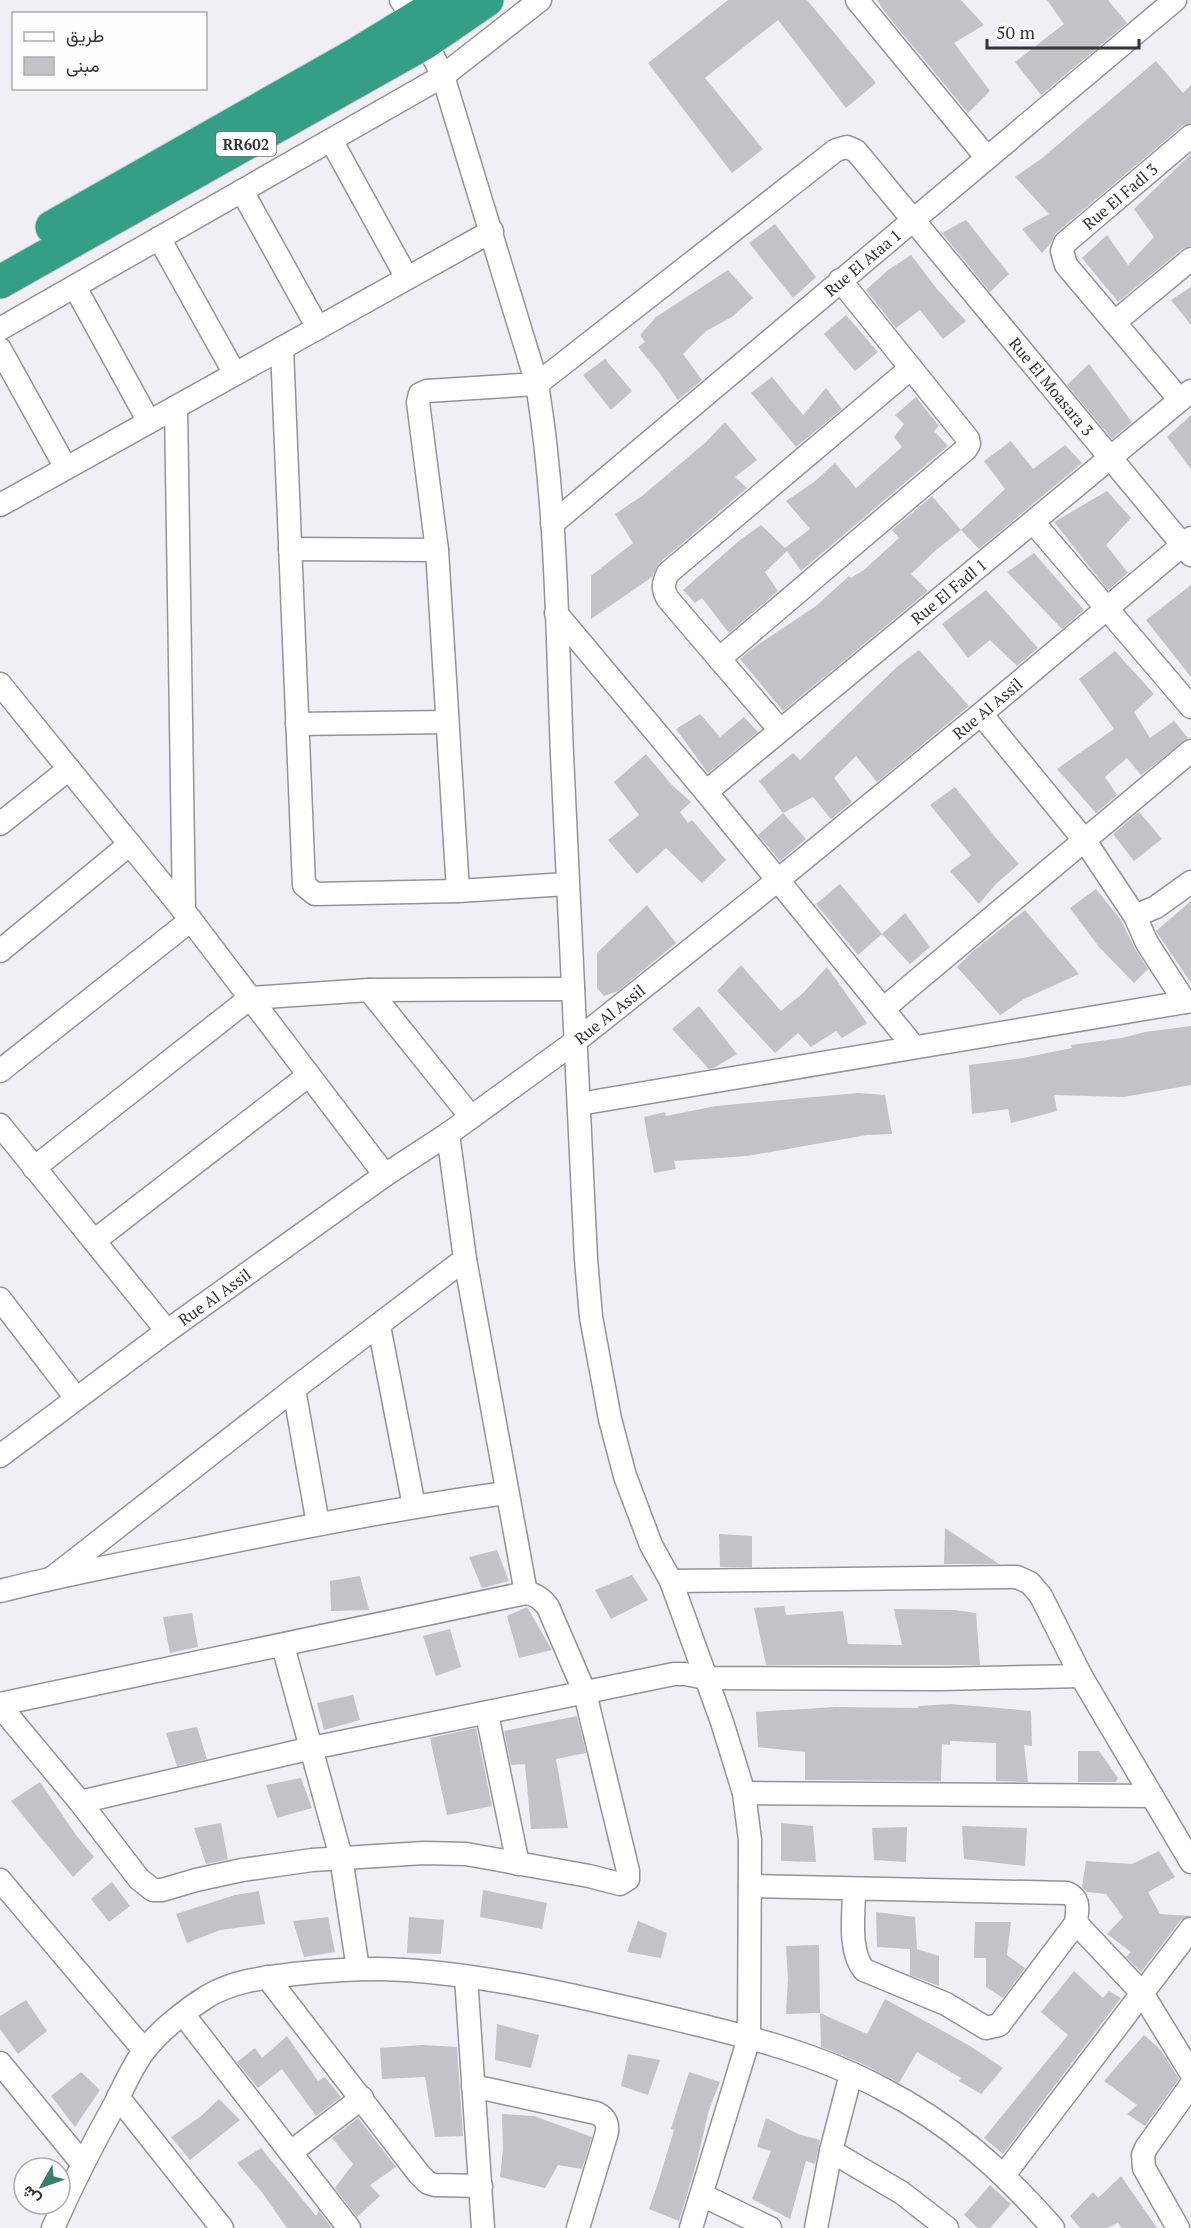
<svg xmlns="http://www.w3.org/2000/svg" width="1191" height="2228" font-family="'PT Serif',Vazirmatn,serif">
  <rect width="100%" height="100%" fill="#f0eff5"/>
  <g fill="#c3c2c8">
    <path d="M728,0H807L876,83L846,108L778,20L705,78L763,149L732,173L648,63Z"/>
    <path d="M877,0H961L984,25L954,43L990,91L968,113L884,11Z"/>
    <path d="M1047,0H1108L1127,23L1041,95L1015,62L1064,24Z"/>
    <path d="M1156,61L1183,93L1191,85V123L1182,126L1056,233L1050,244L1042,253L1022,229L1049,214L1015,177L1041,159Z"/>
    <path d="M1191,154V246L1182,249L1118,302L1082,258L1107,235L1128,265L1154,237L1134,209Z"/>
    <path d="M966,220L1009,274L990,292L942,233Z"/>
    <path d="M775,224L816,277L793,298L749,243Z"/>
    <path d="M911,255L937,289L966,321L943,339L920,310L896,328L866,290L888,270Z"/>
    <path d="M728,270L753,298L732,317L706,331L683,354L702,380L678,400L658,371L638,347L645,342L640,335L656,317Z"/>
    <path d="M1191,287V325L1171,300Z"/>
    <path d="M846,315L878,352L855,371L824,334Z"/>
    <path d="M605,359L632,391L611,410L583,375Z"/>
    <path d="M1089,364L1132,422L1112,439L1067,385Z"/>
    <path d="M772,377L803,415L826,388L842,409L796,447L751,393Z"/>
    <path d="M916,397L939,426L934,431L948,446L801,571L787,551L765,572L778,591L729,633L702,598L695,603L683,590L740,540L761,525L785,548L810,529L786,501L814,482L835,463L856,488L902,447L894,437L904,424L895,415Z"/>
    <path d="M1191,415V469L1167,437Z"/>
    <path d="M725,422L757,460L735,477L747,488L659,563L652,577L591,619V576L633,543L615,514L642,496L706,442Z"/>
    <path d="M1011,441L1033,469L1065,445L1082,463L979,549L961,530L1005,489L984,461Z"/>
    <path d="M1107,491L1131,518L1106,545L1128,573L1108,590L1054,522Z"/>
    <path d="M932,496L961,530L936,550L911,574L928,591L783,711L740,659L753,648L816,606L849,576L851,578L865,569L899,538L892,530Z"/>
    <path d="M1034,553L1084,610L1062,629L1007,572Z"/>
    <path d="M1191,585V677L1146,620Z"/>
    <path d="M986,590L1038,648L1017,666L990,640L968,658L942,624Z"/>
    <path d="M919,650L969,706L877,782L856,756L834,778L852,802L831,819L813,797L783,813L759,781L793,753L800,760L898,666Z"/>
    <path d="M1115,651L1154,694L1134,712L1150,738L1174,721L1188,738L1141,775L1127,758L1105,777L1117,795L1096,813L1057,769L1114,729L1079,679Z"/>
    <path d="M700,714L720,737L744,717L758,732L708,773L676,729Z"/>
    <path d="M646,754L671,784L691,802L680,812L688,823L692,820L726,860L702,883L666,848L637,874L608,840L639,815L614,782Z"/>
    <path d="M955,787L996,838L1019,864L997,883L979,904L950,871L971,855L930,805Z"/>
    <path d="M1139,812L1162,839L1134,861L1113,834Z"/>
    <path d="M783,813L806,839L780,861L758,835Z"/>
    <path d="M840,884L882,934L858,955L816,904Z"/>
    <path d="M1096,889L1121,920L1135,949L1148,969L1134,983L1099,947L1070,908Z"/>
    <path d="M1191,901V983L1156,931Z"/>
    <path d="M647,905L676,943L618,991L604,996L597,988V953Z"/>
    <path d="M1025,910L1079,974L1024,999L1000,1015L957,967L972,952Z"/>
    <path d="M905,913L930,947L910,964L882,934Z"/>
    <path d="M741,965L781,1011L803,993L827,967L867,1023L842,1038L836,1031L811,1047L798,1033L775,1053L717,991Z"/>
    <path d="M699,1006L737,1054L714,1068L709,1069L672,1029Z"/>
    <path d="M1191,1026V1085L1124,1097L1054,1095L1057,1111L1011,1123L1008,1109L972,1114L969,1065L1023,1058L1072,1048L1071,1045L1122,1038L1145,1032Z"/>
    <path d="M858,1093L885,1095L892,1134L867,1135L747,1156L674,1161L676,1169L654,1173L644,1117L665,1112L666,1116L716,1106Z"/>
    <path d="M945,1528L999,1564H944Z"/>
    <path d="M719,1534L752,1536V1567H720Z"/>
    <path d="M497,1550L509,1581L482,1588L469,1557Z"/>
    <path d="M632,1575L648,1600L611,1619L595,1590Z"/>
    <path d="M360,1576L369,1610L331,1611L330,1581Z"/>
    <path d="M784,1606L786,1615L843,1611L848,1644L902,1645L894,1609L955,1610L976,1613L980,1665H766L754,1608Z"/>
    <path d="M527,1607L552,1650L519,1658L507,1616Z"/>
    <path d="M192,1613L198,1647L170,1653L163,1617Z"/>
    <path d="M450,1629L461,1667L436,1676L423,1636Z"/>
    <path d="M353,1695L360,1720L324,1730L317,1703Z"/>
    <path d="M951,1704L1031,1711L1032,1746L1024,1745L1028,1782L996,1781V1743L950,1741V1745L942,1744L941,1781L805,1780V1752L758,1747L756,1712L835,1707L918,1708V1706Z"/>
    <path d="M577,1716L586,1753L556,1759L568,1828L531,1829L525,1764L511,1765L504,1731Z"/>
    <path d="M197,1727L207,1759L177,1766L166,1733Z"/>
    <path d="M476,1728L492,1806L447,1815L430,1738Z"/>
    <path d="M1078,1751H1099L1118,1778L1116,1782H1078Z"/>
    <path d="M301,1778L312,1808L277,1818L266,1785Z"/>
    <path d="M40,1782L76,1835L94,1857L73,1877L11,1801Z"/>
    <path d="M221,1823L228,1859L206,1864L194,1828Z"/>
    <path d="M781,1823L813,1826L816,1862L781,1861Z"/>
    <path d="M962,1826L1027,1828L1025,1866L964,1859Z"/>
    <path d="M907,1827L906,1862L874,1860L872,1828Z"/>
    <path d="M1159,1851L1175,1877L1148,1892L1160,1914L1191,1916L1180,1921L1141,1972L1126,1957L1131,1952L1107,1934L1123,1917L1106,1894L1087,1892L1082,1887L1086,1861L1132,1864Z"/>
    <path d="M112,1882L130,1906L109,1922L91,1899Z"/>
    <path d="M483,1890L547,1903L542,1929L480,1917Z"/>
    <path d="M259,1891L265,1924L220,1930L187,1943L176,1914L235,1895Z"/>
    <path d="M876,1912L915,1917L917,1949L939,1956V1986L910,1975V1949L877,1947Z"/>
    <path d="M328,1917L335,1952L304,1957L293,1921Z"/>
    <path d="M409,1917L444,1920L441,1954L407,1953Z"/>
    <path d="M638,1921L667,1933L661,1958L627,1952Z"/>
    <path d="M975,1922H1011L1007,1955L1025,1968L1003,1998L986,1987V1958H974Z"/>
    <path d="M819,1945L820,2013L786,2014L788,1979L786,1946Z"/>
    <path d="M1074,1971L1103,1998L1109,1991L1121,1998L1003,2154L984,2138L1068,2035L1041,2012Z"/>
    <path d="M885,1999L970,2046L1003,2068L981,2094L959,2081L961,2078L917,2052L899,2083L861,2063L821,2047L820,2013L867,2034Z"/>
    <path d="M26,2000L47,2031L18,2054L0,2029V2016Z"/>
    <path d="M497,2024L539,2035L531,2068L495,2060Z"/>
    <path d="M1144,2035L1160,2049L1179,2079L1145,2126L1127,2114L1137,2105L1104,2081Z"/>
    <path d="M287,2036L318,2081L325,2077L341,2097L316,2116L282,2069L258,2088L237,2062L255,2048L262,2058Z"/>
    <path d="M422,2045L457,2047L463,2136L435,2137L425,2077L382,2079L380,2048Z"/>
    <path d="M628,2054L660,2060L648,2095L621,2086Z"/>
    <path d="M81,2072L100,2090L75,2127L51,2096Z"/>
    <path d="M689,2072L720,2082L709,2110L697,2161L679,2221L649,2209L658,2183L674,2130L671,2129Z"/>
    <path d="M219,2099L240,2120L190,2160L171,2137L200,2117Z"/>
    <path d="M502,2114L534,2116L592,2137L582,2169L558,2165L545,2188L500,2177L503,2149Z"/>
    <path d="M358,2118L396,2167L370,2185L380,2196L357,2217L335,2188L353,2164L332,2138Z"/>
    <path d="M766,2118L798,2134L820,2140L815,2164L806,2161L790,2219L752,2199L771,2151L757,2147Z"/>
    <path d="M261,2148L316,2216L319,2211L332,2228H287L261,2191L237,2163Z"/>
    <path d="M1121,2176L1157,2228H1122L1118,2223L1107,2228H1080L1070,2216L1093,2192L1098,2198Z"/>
    <path d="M990,2185L1011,2204L990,2228H978L964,2215Z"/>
  </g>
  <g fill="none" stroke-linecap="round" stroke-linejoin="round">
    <defs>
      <g id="minor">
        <path d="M401,0L414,19L443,76L537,384C557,506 557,631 562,755C569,923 577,1091 586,1259L591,1317L610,1419L625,1476L651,1545L671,1581L722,1722L744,1793L750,1840L749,2038L691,2228"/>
        <path d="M857,0L987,158"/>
        <path d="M331,140L407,278"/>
        <path d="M242,191L318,328"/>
        <path d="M159,238L235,374"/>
        <path d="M75,287L149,422"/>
        <path d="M1115,322L1191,259"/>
        <path d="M0,329L443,76L540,0"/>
        <path d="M282,348L304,885L315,894L458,891L567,884"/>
        <path d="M0,349L66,468"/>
        <path id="s1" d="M1180,400L1066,265L1062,251L1065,243L1191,136"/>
        <path d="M176,407L184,911"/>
        <path d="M0,505L492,231"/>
        <path d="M1033,522L1191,707"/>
        <path id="s2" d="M552,524L1175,0"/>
        <path d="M290,549L437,550"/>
        <path d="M556,613L706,792L914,1047"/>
        <path d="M719,659L966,449L969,444L968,439L840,280"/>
        <path d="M0,684L184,911L385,1175"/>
        <path d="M981,714L1085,841L1135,916L1147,943L1185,1002"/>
        <path d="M297,724L447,722"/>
        <path d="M780,730L668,599C662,589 663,583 668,573L911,368"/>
        <path id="s3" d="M706,792L1191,391"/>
        <path d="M0,824L69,769"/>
        <path id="s4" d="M458,891L437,550L418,402L420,394L427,391L537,384L836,150L847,147L856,151L1191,555"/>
        <path d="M1135,916L1156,907L1191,882"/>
        <path d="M0,951L130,844"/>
        <path d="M369,990L471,1117"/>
        <path d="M883,1009L1191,751"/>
        <path d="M0,1071L191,920"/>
        <path d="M579,1104L1191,1001"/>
        <path d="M0,1125L167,1331"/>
        <path d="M448,1134L465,1259L526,1593"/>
        <path d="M34,1168L250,998L369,990L573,989"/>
        <path d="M94,1241L309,1075"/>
        <path d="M0,1299L76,1398"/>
        <path d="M379,1326L414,1506"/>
        <path d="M294,1389L318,1524"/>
        <path id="s5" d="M0,1456L167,1331L385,1175L448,1134L576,1041L778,880L981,714L1191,538"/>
        <path d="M52,1578L294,1389L465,1259"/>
        <path d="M671,1581L1008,1577H1017L1030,1583L1041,1596L1081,1676L1191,1862"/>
        <path d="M0,1591C66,1574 134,1561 201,1548C302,1527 403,1507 506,1493"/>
        <path d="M283,1646L341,1857L358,1969"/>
        <path d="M0,1704L526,1593C536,1594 542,1599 548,1607L585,1693L628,1871V1879L620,1884L589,1876L466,1854L424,1853L312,1860L242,1870L196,1880L162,1890H153L139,1879L80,1802L0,1706"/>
        <path d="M487,1714L518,1864"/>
        <path d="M744,1793L1152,1796"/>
        <path d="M80,1802L312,1748L674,1674H685L706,1678L939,1679L1081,1676"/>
        <path d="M0,1880L144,2050"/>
        <path d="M750,1886L1067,1893C1081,1899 1077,1910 1076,1923L999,2025L986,2028L946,2004L864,1970C848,1950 854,1915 854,1890"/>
        <path d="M1076,1923L1142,1993L1191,2073"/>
        <path d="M267,1977L419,2174L428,2183L435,2185L481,2186"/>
        <path d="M466,1977L483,2228"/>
        <path d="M183,2014L349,2228"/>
        <path d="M0,2063L82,2163"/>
        <path d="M473,2086L596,2113C605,2117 608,2122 607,2132L578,2228"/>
        <path d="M118,2097L222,2228"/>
        <path d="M831,2151L902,2193L947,2228"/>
        <path d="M291,2152L362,2098"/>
        <path d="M1004,2175L1191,1929"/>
        <path d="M702,2195L770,2228"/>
        <path d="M53,2228C72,2185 92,2145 115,2104C124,2086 132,2067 144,2051C159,2031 187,2009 208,1996C236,1980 263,1978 294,1974C322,1971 351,1969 379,1969C471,1971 569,1994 658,2015C734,2033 812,2051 881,2088C950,2123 1002,2170 1053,2228"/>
        <path d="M816,2228L831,2151L851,2074"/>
        <path d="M1178,2228L1144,2168L1143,2155L1146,2148L1191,2085"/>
      </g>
      <g id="highway">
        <path d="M52,227L355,55L445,0"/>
        <path d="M0,282L426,42L487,0"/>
      </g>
    </defs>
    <use href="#minor" stroke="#959399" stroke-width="25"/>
    <use href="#highway" stroke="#cececf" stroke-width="35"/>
    <use href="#minor" stroke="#fff" stroke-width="22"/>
    <use href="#highway" stroke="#349e87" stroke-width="33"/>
  </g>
  <g text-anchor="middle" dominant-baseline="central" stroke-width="4.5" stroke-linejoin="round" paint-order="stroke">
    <rect fill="#fdfdfe" stroke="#707072" stroke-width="1.5" x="216" y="132" width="60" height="24" rx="4.5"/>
    <g font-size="15" font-weight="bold" fill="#343336">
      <text x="246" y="144">RR602</text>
    </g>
    <g font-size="16" fill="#343336" stroke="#fdfdfe">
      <text stroke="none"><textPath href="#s1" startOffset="272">Rue El Fadl 3</textPath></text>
      <text stroke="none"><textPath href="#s2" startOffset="406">Rue El Ataa 1</textPath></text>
      <text stroke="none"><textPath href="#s4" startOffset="1324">Rue El Moasara 3</textPath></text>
      <text stroke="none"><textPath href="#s3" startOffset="315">Rue El Fadl 1</textPath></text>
      <text stroke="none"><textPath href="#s5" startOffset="1239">Rue Al Assil</textPath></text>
      <text stroke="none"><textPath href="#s5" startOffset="753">Rue Al Assil</textPath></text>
      <text stroke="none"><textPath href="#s5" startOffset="267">Rue Al Assil</textPath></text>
    </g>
  </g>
  <rect x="12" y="12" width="195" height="78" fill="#fdfdfe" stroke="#adacae" stroke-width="1.5"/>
  <rect x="24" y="32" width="30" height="9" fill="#ffffff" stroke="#adacae" stroke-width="1.5"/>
  <text x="66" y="42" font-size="18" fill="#343336">طريق</text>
  <rect x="24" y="57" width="30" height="18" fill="#c3c2c8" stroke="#adacae" stroke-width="1.5"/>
  <text x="66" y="72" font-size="18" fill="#343336">مبنى</text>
  <g transform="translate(42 2186) rotate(230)"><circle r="28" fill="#fdfdfe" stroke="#adacae" stroke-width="1.5"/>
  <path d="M0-4.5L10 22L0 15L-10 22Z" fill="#3b7d6d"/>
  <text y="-9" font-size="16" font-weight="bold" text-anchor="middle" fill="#343336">ش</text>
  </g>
  <path d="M987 39v9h152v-9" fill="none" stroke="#343336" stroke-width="3"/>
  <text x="996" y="39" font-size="18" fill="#343336" stroke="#fdfdfe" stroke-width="4.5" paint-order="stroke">50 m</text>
</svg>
